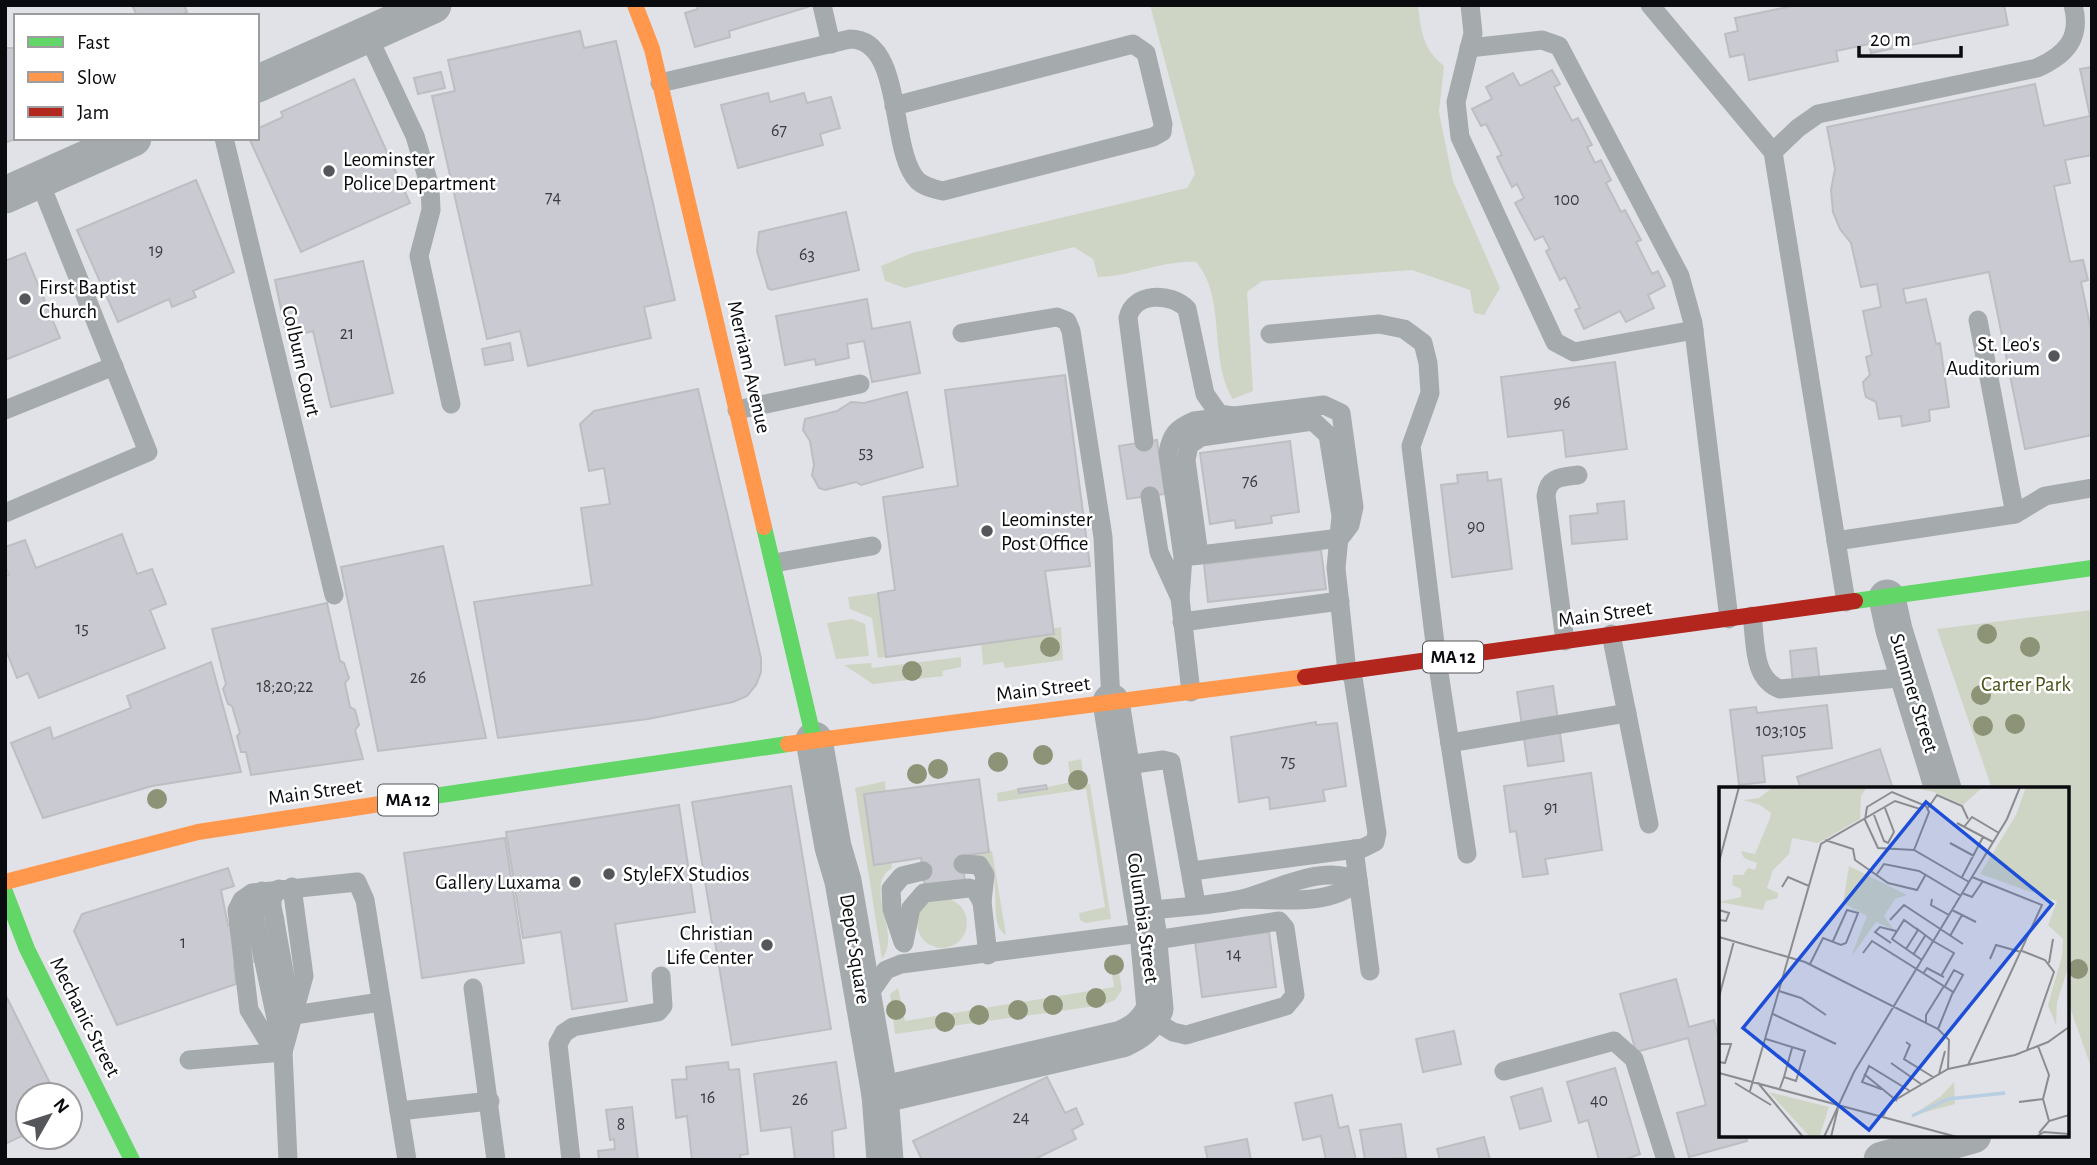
<svg xmlns="http://www.w3.org/2000/svg" width="2097" height="1165" font-family="'Alegreya Sans',sans-serif">
  <rect width="100%" height="100%" fill="#e1e2e7"/>
  <g fill="#cfd5c4">
    <path d="M1150,5H1418C1421,32 1423,49 1444,66L1439,112L1453,181L1500,288L1484,315L1474,313L1470,290L1412,270L1262,281L1247,292L1253,391L1233,399C1208,359 1227,298 1196,262C1163,260 1131,277 1098,277L1093,259L1074,247L905,288L885,281L881,266L912,253L1187,188L1195,174Z"/>
    <path d="M878,593L886,657L878,658L872,618L850,609L848,597Z"/>
    <path d="M2092,610V1070L2067,999V789H1992L1937,629Z"/>
    <path d="M852,619L865,624L869,656L836,659L827,623Z"/>
    <path d="M1061,627L1063,660L1005,668L1003,662L983,665L981,642Z"/>
    <path d="M961,657V667L942,671L943,676L873,684L844,665L871,663L872,668Z"/>
    <path d="M1081,759L1085,785L1090,784L1111,919L1085,923L1080,920L1079,913L1105,907L1086,789L998,802L997,793L1018,789L1020,793L1071,782L1068,762Z"/>
    <path d="M885,781L886,792L864,795L874,864L891,862L892,868C862,885 903,934 882,959L855,788Z"/>
    <path d="M992,851L1006,935C983,922 1011,864 974,854Z"/>
    <circle cx="942" cy="923" r="25"/>
    <path d="M1116,954L1122,990L1115,1000L1103,1005L895,1034L890,994L898,988L905,1021L1114,987L1109,955Z"/>
  </g>
  <g fill="#c9cad2" stroke="#bdbec2" stroke-width="2">
    <path d="M132,5H184L187,12L179,16H137Z"/>
    <path d="M697,5H807L808,7L729,31L730,37L695,47L685,13L698,9Z"/>
    <path d="M1797,5H2004L2008,25L1871,53L1869,44L1836,51L1838,61L1749,80L1744,54L1730,57L1725,34L1738,31L1735,18Z"/>
    <path d="M580,31L584,48L616,41L675,300L644,307L651,338L528,366L520,331L487,339L432,96L455,91L448,60Z"/>
    <path d="M5,48H16L17,138L5,143Z"/>
    <path d="M2092,67V155L2065,160L2070,183L2054,186L2070,262L2083,260L2088,280L2081,282L2092,334V435L2025,449L1989,272L1903,289L1906,303L1926,299L1936,344L1940,343L1949,407L1929,410L1930,421L1902,426L1901,416L1879,419L1876,402L1866,397L1864,389L1863,382L1870,375L1866,357L1872,355L1863,311L1881,307L1877,284L1861,287L1851,243L1840,229L1833,212L1831,190L1835,169L1827,127L2035,84L2044,126L2090,116L2080,69Z"/>
    <path d="M1552,70L1560,84L1554,87L1572,121L1578,118L1592,145L1587,147L1595,163L1601,160L1611,180L1606,183L1621,212L1625,210L1641,240L1636,242L1652,274L1658,271L1665,286L1648,295L1654,308L1626,322L1620,311L1584,329L1575,310L1580,308L1565,277L1560,280L1546,251L1550,249L1543,236L1535,240L1515,203L1524,198L1517,184L1512,187L1497,157L1502,155L1486,124L1481,126L1472,109L1492,99L1486,87L1513,73L1520,86Z"/>
    <path d="M441,72L445,88L418,94L414,78Z"/>
    <path d="M354,79L410,203L301,252L249,138H257V129L283,117L281,112Z"/>
    <path d="M768,93L770,102L804,93L807,103L831,97L840,128L820,134L823,145L738,168L721,105Z"/>
    <path d="M196,180L234,272L193,291L196,297L172,307L169,299L118,322L77,230Z"/>
    <path d="M846,212L859,270L771,290L768,288L757,251L759,232Z"/>
    <path d="M25,253L60,338L5,360V261Z"/>
    <path d="M363,261L393,393L331,407L313,331L287,338L275,280Z"/>
    <path d="M867,299L872,329L910,322L920,373L872,382L864,341L847,344L849,358L816,365L815,359L785,365L776,316Z"/>
    <path d="M510,343L513,360L485,365L482,349Z"/>
    <path d="M1615,362L1627,449L1566,457L1563,430L1508,437L1501,377Z"/>
    <path d="M1065,375L1090,566L1045,571L1054,634L886,657L878,593L895,590L883,497L958,486L945,390Z"/>
    <path d="M698,389L761,658V672L756,685L747,696L733,702L648,719L498,738L474,602L592,585L581,508L610,504L604,468L589,471L580,424L594,411Z"/>
    <path d="M907,392L923,467L861,485L856,482L825,490L819,488L812,475L814,465L810,441L803,430L805,419L837,411L851,402L864,403Z"/>
    <path d="M1157,440L1165,494L1127,499L1119,446Z"/>
    <path d="M1290,441L1299,512L1271,516L1272,523L1236,528L1235,520L1210,524L1200,453Z"/>
    <path d="M1487,472L1488,481L1501,479L1512,569L1452,577L1441,485L1458,483L1457,475Z"/>
    <path d="M1624,501L1627,539L1572,544L1570,516L1598,513L1597,504Z"/>
    <path d="M122,534L137,574L152,569L166,604L150,610L165,648L39,698L28,673L17,678L5,648V576L9,575L5,565V547L25,540L36,568Z"/>
    <path d="M443,546L486,738L378,751L341,567Z"/>
    <path d="M1321,550L1326,589L1208,602L1204,564Z"/>
    <path d="M327,603L340,661L344,663L349,678L345,683L350,707L355,710L359,725L355,730L363,759L251,775L246,752H241L237,736L240,733L232,706L228,704L223,689L226,684L212,629Z"/>
    <path d="M1816,648L1820,683L1793,685L1790,651Z"/>
    <path d="M211,662L241,772L152,786L43,818L11,743L50,727L53,739L131,708L127,696Z"/>
    <path d="M1553,686L1564,761L1528,766L1517,692Z"/>
    <path d="M1827,705L1832,748L1762,756L1765,782L1739,785L1730,710L1756,707L1757,713Z"/>
    <path d="M1316,722V725L1337,723L1346,786L1323,790L1325,801L1270,809L1269,797L1239,802L1231,737Z"/>
    <path d="M1880,749L1893,789H1801L1797,777Z"/>
    <path d="M1591,773L1602,850L1545,859L1548,874L1523,877L1516,831L1510,832L1504,786Z"/>
    <path d="M979,779L989,852L962,856L965,882L925,887L921,858L874,865L864,794Z"/>
    <path d="M1046,785L1047,789L1019,793L1018,789Z"/>
    <path d="M791,786L831,1029L732,1045L692,802Z"/>
    <path d="M679,805L695,912L615,924L627,1001L572,1009L561,932L523,938L506,832Z"/>
    <path d="M505,838L524,963L422,978L404,853Z"/>
    <path d="M228,868L234,886L221,890L228,925L283,916L288,956L234,965L236,984L117,1025L74,931L82,914Z"/>
    <path d="M1269,932L1276,987L1202,997L1195,941Z"/>
    <path d="M1676,979L1689,1027L1714,1020L1721,1046V1135H1745L1747,1141L1689,1157L1677,1113L1706,1105L1688,1038L1636,1052L1620,994Z"/>
    <path d="M5,994L56,1095H28V1133L5,1144Z"/>
    <path d="M1454,1031L1461,1064L1423,1072L1416,1039Z"/>
    <path d="M728,1062L729,1070L739,1069L748,1154L740,1155L741,1160H692L687,1116L676,1118L672,1080L687,1079L686,1067Z"/>
    <path d="M836,1062L846,1128L832,1131L834,1160H795L791,1127L761,1131L754,1074Z"/>
    <path d="M1615,1068L1640,1154L1623,1160H1599L1588,1120L1579,1123L1567,1082Z"/>
    <path d="M1047,1077L1065,1113L1076,1108L1083,1124L1072,1130L1076,1139L1033,1160H922L913,1141Z"/>
    <path d="M1542,1088L1551,1121L1520,1129L1511,1097Z"/>
    <path d="M1332,1095L1339,1128L1348,1126L1356,1160H1326L1321,1136L1303,1140L1295,1103Z"/>
    <path d="M632,1107L638,1160H599L598,1151L615,1149L614,1139L610,1140L606,1110Z"/>
    <path d="M1401,1124L1406,1158L1365,1160L1360,1130Z"/>
    <path d="M1484,1137L1490,1160H1440L1437,1149Z"/>
    <path d="M1247,1139L1251,1160H1208L1205,1147Z"/>
  </g>
  <g fill="none" stroke-linecap="round" stroke-linejoin="round">
    <g stroke="#a5abac" stroke-width="19">
      <path d="M822,5L831,44"/>
      <path d="M1470,5L1473,33L1456,102L1460,137L1555,342L1574,352L1694,330"/>
      <path d="M1650,5L1773,152L1846,602"/>
      <path d="M367,34L415,136L430,187L431,210L419,256L451,404"/>
      <path d="M1469,48L1542,40L1559,46L1680,276L1693,323L1729,619"/>
      <path d="M660,83L850,39C905,39 888,152 918,181C925,187 934,189 943,191L1153,137L1162,132L1163,124L1146,53L1133,44L894,106"/>
      <path d="M224,138L334,595"/>
      <path d="M1773,152L1798,128L1818,114L2037,68C2066,55 2082,38 2073,5"/>
      <path d="M1978,320L2015,514"/>
      <path d="M962,333L1057,317L1067,321L1071,331L1103,537L1111,702"/>
      <path d="M1270,334L1379,324L1404,329L1423,343L1428,363L1430,393L1411,446L1437,660L1467,854"/>
      <path d="M5,410L114,366"/>
      <path d="M737,410L860,384"/>
      <path d="M1144,442L1128,318C1133,292 1171,292 1187,309L1205,394L1219,414L1233,416"/>
      <path d="M1150,496L1159,552L1180,598"/>
      <path d="M5,513L148,452L39,180"/>
      <path d="M1836,541L2015,514L2045,496L2092,488"/>
      <path d="M1199,555L1186,460L1189,445L1201,437L1313,421L1328,435L1341,516L1336,568L1347,672"/>
      <path d="M1183,557L1340,538L1350,525L1354,507L1341,413L1324,405L1194,421C1177,428 1171,435 1168,453L1183,557L1180,598L1191,692"/>
      <path d="M774,563L872,546"/>
      <path d="M1752,616C1756,642 1752,679 1780,689L1908,677"/>
      <path d="M1182,622L1340,601"/>
      <path d="M1611,634L1649,824"/>
      <path d="M1565,641L1546,496C1548,477 1561,477 1578,475"/>
      <path d="M1450,743L1627,713"/>
      <path d="M1120,766L1163,760L1171,762L1196,904"/>
      <path d="M1354,849L1370,971"/>
      <path d="M963,864L979,865L985,875L982,902L988,955"/>
      <path d="M1192,871L1363,848L1375,842L1377,833L1352,671"/>
      <path d="M279,889L272,898V906L287,988V1016"/>
      <path d="M262,891L255,902V920L283,1051"/>
      <path d="M1144,911C1176,907 1210,906 1242,899C1277,890 1322,863 1358,881C1330,907 1278,899 1242,899"/>
      <path d="M1149,941L1279,921L1285,928L1295,995L1286,1006L1186,1035L1173,1032L1150,1018"/>
      <path d="M903,942L892,909L891,889L902,876L923,871"/>
      <path d="M904,943L911,908L924,893L969,888L975,890L982,902"/>
      <path d="M473,988L496,1160"/>
      <path d="M864,1001L886,970L901,964L1148,932"/>
      <path d="M294,1015L381,1002"/>
      <path d="M283,1052L266,1038L249,1010L237,910L242,900L252,893L357,882L365,900L407,1160"/>
      <path d="M189,1060L283,1052"/>
      <path d="M1504,1071L1614,1041L1634,1059L1666,1160"/>
      <path d="M399,1111L490,1101"/>
      <path d="M288,1160L283,1052L304,976L292,887"/>
      <path d="M571,1160L558,1044L564,1033L573,1027L658,1012L663,1006L661,976"/>
    </g>
    <g stroke="#a5abac" stroke-width="37">
      <path d="M257,84L433,5"/>
      <path d="M5,195L133,138"/>
      <path d="M1887,598L1894,630L1943,789"/>
      <path d="M814,740L833,847L843,881L880,1095L885,1160"/>
      <path d="M880,1095L1122,1039C1138,1032 1146,1025 1155,1009L1148,932L1111,702"/>
      <path d="M1882,1160L1973,1135"/>
    </g>
    <g stroke="#63d668" stroke-width="16">
      <path d="M764,527L814,740"/>
      <path d="M1855,601L2092,568"/>
      <path d="M393,802L788,744"/>
      <path d="M5,892L27,949L132,1160"/>
    </g>
    <g stroke="#ff974d" stroke-width="16">
      <path d="M635,5L652,49L764,527"/>
      <path d="M788,744L1305,677"/>
      <path d="M5,882L198,832L393,802"/>
    </g>
    <path stroke="#b3261e" stroke-width="16" d="M1305,677L1855,601"/>
  </g>
  <g fill="#8d9376">
    <circle cx="1987" cy="634" r="10"/>
    <circle cx="1050" cy="647" r="10"/>
    <circle cx="2030" cy="647" r="10"/>
    <circle cx="912" cy="671" r="10"/>
    <circle cx="1981" cy="695" r="10"/>
    <circle cx="2015" cy="724" r="10"/>
    <circle cx="1983" cy="726" r="10"/>
    <circle cx="1043" cy="755" r="10"/>
    <circle cx="998" cy="762" r="10"/>
    <circle cx="938" cy="769" r="10"/>
    <circle cx="917" cy="774" r="10"/>
    <circle cx="1078" cy="780" r="10"/>
    <circle cx="157" cy="799" r="10"/>
    <circle cx="1114" cy="965" r="10"/>
    <circle cx="2078" cy="969" r="10"/>
    <circle cx="1096" cy="998" r="10"/>
    <circle cx="1053" cy="1005" r="10"/>
    <circle cx="896" cy="1010" r="10"/>
    <circle cx="1018" cy="1010" r="10"/>
    <circle cx="979" cy="1015" r="10"/>
    <circle cx="945" cy="1022" r="10"/>
  </g>
  <g fill="#55565a" stroke="#fff" stroke-width="2.5">
    <circle cx="329" cy="171" r="7"/>
    <circle cx="25" cy="299" r="7"/>
    <circle cx="2054" cy="356" r="7"/>
    <circle cx="987" cy="531" r="7"/>
    <circle cx="609" cy="874" r="7"/>
    <circle cx="575" cy="882" r="7"/>
    <circle cx="767" cy="945" r="7"/>
  </g>
  <g text-anchor="middle" dominant-baseline="central" stroke-width="5" stroke-linejoin="round" paint-order="stroke">
    <g font-size="18" fill="#3b3c40">
      <text x="779" y="131">67</text>
      <text x="553" y="198">74</text>
      <text x="1567" y="200">100</text>
      <text x="156" y="251">19</text>
      <text x="807" y="255">63</text>
      <text x="347" y="334">21</text>
      <text x="1562" y="403">96</text>
      <text x="866" y="453">53</text>
      <text x="1250" y="482">76</text>
      <text x="1476" y="527">90</text>
      <text x="82" y="629">15</text>
      <text x="418" y="678">26</text>
      <text x="285" y="687">18;20;22</text>
      <text x="1781" y="731">103;105</text>
      <text x="1288" y="762">75</text>
      <text x="1551" y="808">91</text>
      <text x="183" y="943">1</text>
      <text x="1234" y="955">14</text>
      <text x="708" y="1098">16</text>
      <text x="800" y="1100">26</text>
      <text x="1599" y="1101">40</text>
      <text x="1021" y="1118">24</text>
      <text x="621" y="1125">8</text>
    </g>
    <g fill="#fff" stroke="#545456" stroke-width="2">
      <rect x="1423" y="641.5" width="60" height="31" rx="5"/>
      <rect x="378" y="784.5" width="60" height="31" rx="5"/>
    </g>
    <g font-size="19" font-weight="bold" fill="#0a0b0e">
      <text x="1453" y="657">MA 12</text>
      <text x="408" y="800">MA 12</text>
    </g>
    <g font-size="21" fill="#0a0b0e" stroke="#fff" text-anchor="start">
      <text x="343" y="159">Leominster<tspan x="343" dy="24">Police Department</tspan></text>
      <text x="39" y="287">First Baptist<tspan x="39" dy="24">Church</tspan></text>
      <text x="2040" y="344" text-anchor="end">St. Leo's<tspan x="2040" dy="24">Auditorium</tspan></text>
      <text x="1001" y="519">Leominster<tspan x="1001" dy="24">Post Office</tspan></text>
      <text x="623" y="874">StyleFX Studios</text>
      <text x="561" y="882" text-anchor="end">Gallery Luxama</text>
      <text x="753" y="933" text-anchor="end">Christian<tspan x="753" dy="24">Life Center</tspan></text>
    </g>
    <g font-size="21" fill="#0a0b0e" stroke="#fff">
      <text transform="translate(301 361) rotate(77)">Colburn Court</text>
      <text transform="translate(749 367) rotate(77)">Merriam Avenue</text>
      <text transform="translate(1605 614) rotate(-8)">Main Street</text>
      <text transform="translate(1043 689) rotate(-7)">Main Street</text>
      <text transform="translate(1914 693) rotate(73)">Summer Street</text>
      <text transform="translate(315 792) rotate(-8)">Main Street</text>
      <text transform="translate(1143 918) rotate(82)">Columbia Street</text>
      <text transform="translate(855 949) rotate(81)">Depot Square</text>
      <text transform="translate(85 1017) rotate(63)">Mechanic Street</text>
    </g>
    <g font-size="21" fill="#48531a" stroke="#fff">
      <text x="2026" y="684">Carter Park</text>
    </g>
  </g>
  <g transform="translate(1719 787)">
    <rect width="350" height="350" fill="#e1e2e7"/>
    <path d="M54,0H148L142,9L141,32L99,56L73,51L70,67L54,83L48,101L59,106V111L47,114L44,123L0,115L22,110V102L13,98L14,88H24L29,81L36,83L38,76L25,71L22,64L36,67L51,31L52,26L41,18L24,13L40,11ZM191,0H264L244,18L215,5ZM307,0H350V178L338,215L337,238L329,218L343,169L344,152L329,138L338,114L261,87L297,28ZM130,79L188,108L176,112L165,129L175,143L157,135L132,170L148,129L124,116ZM235,295L236,317L192,329L222,309ZM50,305L110,320L101,348L91,350Z" fill="#cfd5c4"/>
    <path fill="none" stroke="#b8cee3" stroke-width="3.5" d="M193,329L229,312L286,306"/>
    <path fill="none" stroke="#8b8c90" stroke-width="2" d="M209,21L218,8L243,19L249,32M155,28L165,54L169,56L175,45L166,21M238,36L274,55M245,40L253,30L280,46M106,53L134,62L136,73L169,96L198,103L207,87M231,56L255,69M195,63L210,25L207,19L173,5L148,20L146,33L159,61L195,63L250,95M0,75L20,0M158,87L165,77L200,84L242,109M243,90L264,50M63,100L69,90L90,99M243,106L253,110L264,94M213,112L212,118L230,128M0,123L10,126L7,134L0,133M233,123L257,135M171,133L185,118L244,157M197,141L214,154M199,143L185,133L173,152L203,173M231,149L243,128M0,150L86,175L219,242L230,253L229,282M214,154L235,166L222,189M172,156L156,145L161,140L177,144M187,162L199,143M303,164L326,173L335,185L308,263M144,166L153,154L234,205L219,242M194,168L206,149M271,172L277,158L302,165M330,176L334,152M91,177L104,151L122,158L127,156L139,126L128,123L114,154M204,187L208,181L225,190M226,199L235,183L244,188L234,206M60,204L82,211L107,228M0,210L15,154M54,227L117,257M207,235V228L225,199M47,252L86,264L77,294L65,290L61,301M187,255L191,258L185,272L214,290M0,257H12L6,276L0,275M319,259L330,288L324,312M172,276L202,297M249,278L323,118L253,90M0,286L238,350M145,287L178,314M220,287L226,264M65,290L73,261M16,296L52,318M39,296L84,350M162,302L143,295L150,279L191,304M31,304L102,57L176,14L201,22M300,315L324,312L330,334M164,329L171,316L229,282L296,268L329,255L350,240M320,346L330,334L350,328M105,350L135,285L288,32L301,0M112,350L119,321M317,350L325,345L350,347"/>
    <path fill="#1d4ed8" fill-opacity="0.15" stroke="#1d4ed8" stroke-width="3.5" d="M207,15L333,117L150,343L24,241Z"/>
    <rect width="350" height="350" fill="none" stroke="#0a0b0e" stroke-width="3.5"/>
  </g>
  <rect width="2097" height="1165" fill="none" stroke="#0a0b0e" stroke-width="14"/>
  <rect x="14" y="14" width="245" height="126" fill="#ffffff" stroke="#9d9d9f" stroke-width="2"/>
  <rect x="28" y="37" width="35" height="10" fill="#63d668" stroke="#9d9d9f" stroke-width="2"/>
  <text x="77" y="49" font-size="21" fill="#0a0b0e">Fast</text>
  <rect x="28" y="72" width="35" height="10" fill="#ff974d" stroke="#9d9d9f" stroke-width="2"/>
  <text x="77" y="84" font-size="21" fill="#0a0b0e">Slow</text>
  <rect x="28" y="107" width="35" height="10" fill="#b3261e" stroke="#9d9d9f" stroke-width="2"/>
  <text x="77" y="119" font-size="21" fill="#0a0b0e">Jam</text>
  <g transform="translate(49 1116) rotate(51)"><circle r="33" fill="#ffffff" stroke="#9d9d9f" stroke-width="2"/>
  <path d="M0-5L12 26L0 18L-12 26Z" fill="#55565a"/>
  <text y="-10" font-size="19" font-weight="bold" text-anchor="middle" fill="#0a0b0e">N</text>
  </g>
  <path d="M1859 46v10h102v-10" fill="none" stroke="#0a0b0e" stroke-width="3.5"/>
  <text x="1870" y="46" font-size="21" fill="#0a0b0e" stroke="#ffffff" stroke-width="5" paint-order="stroke">20 m</text>
</svg>
